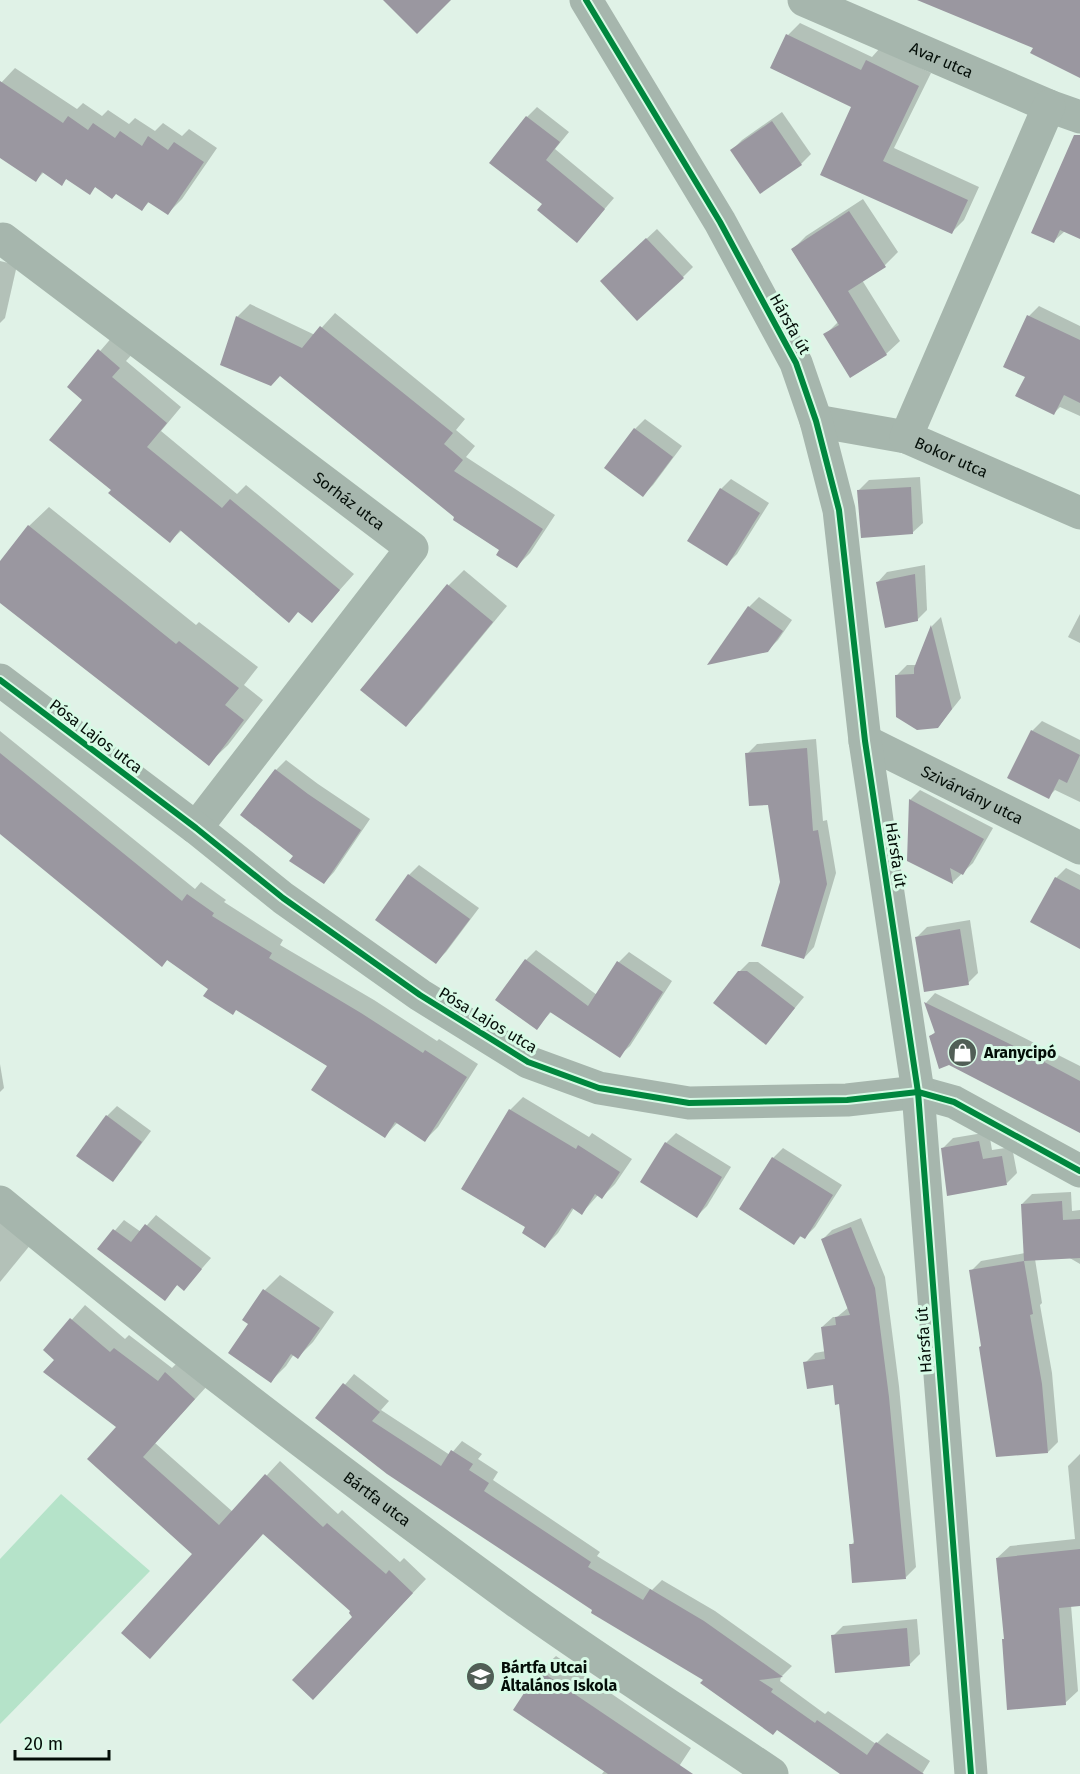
<svg xmlns="http://www.w3.org/2000/svg" width="1080" height="1774" font-family="'Fira Sans',sans-serif">
  <rect width="100%" height="100%" fill="#e0f2e7"/>
  <path fill="#b5e3c9" d="M61,1494L150,1571L0,1724V1559Z"/>
  <g fill="#0003">
    <path d="M800,23L872,57L880,48L931,73L894,148L979,187L964,220L951,233L822,174L853,106L788,35Z"/>
    <path d="M15,68L77,109L83,103L102,116L108,110L129,124L135,118L155,131L163,123L182,136L189,129L217,148L182,199L168,213L150,201L142,209L117,192L96,186L89,193L67,178L61,184L44,172L36,180L0,156V84Z"/>
    <path d="M537,107L569,132L555,149L614,198L577,241L544,203L527,117Z"/>
    <path d="M782,112L811,154L801,164L760,192L732,150L742,140Z"/>
    <path d="M1080,151V237L1065,231L1054,241Z"/>
    <path d="M863,199L898,252L885,265L862,280L900,341L886,354L825,335L839,321L792,250L806,236Z"/>
    <path d="M657,229L693,267L683,277L612,271Z"/>
    <path d="M0,261L17,265L5,318L0,323Z"/>
    <path d="M250,304L315,335L335,313L465,419L456,430L475,446L466,457L555,515L530,553L517,566L501,549L456,517L237,317Z"/>
    <path d="M1039,306L1080,326V416L1060,407L1054,413L1027,376L1029,316Z"/>
    <path d="M114,335L134,352L126,361L181,407L161,431L237,494L246,485L354,574L312,621L182,530L170,541L113,490L84,400L69,387Z"/>
    <path d="M645,419L682,446L653,485L643,495L635,429Z"/>
    <path d="M920,477L923,523L912,533L859,490L869,480Z"/>
    <path d="M731,479L769,503L737,554L727,564L721,489Z"/>
    <path d="M49,507L196,625L199,622L258,667L244,685L263,700L228,745L208,764L0,601V564L29,526Z"/>
    <path d="M925,565L927,610L917,620L877,583L887,572Z"/>
    <path d="M464,570L507,606L421,710L406,725L449,585Z"/>
    <path d="M759,597L792,620L778,640L767,651L749,607Z"/>
    <path d="M1080,614V643L1068,637Z"/>
    <path d="M941,617L961,698L938,727L897,675L907,665H917L932,626Z"/>
    <path d="M1042,721L1080,740V802L1055,790L1048,797L1032,731Z"/>
    <path d="M0,731L195,889L201,882L226,900L224,902L283,940L280,945L374,1000L437,1041L439,1039L478,1064L438,1127L425,1140L398,1122L385,1136L329,1065L168,959L162,965L0,833Z"/>
    <path d="M816,739L823,821L827,820L836,873L814,947L804,958L782,882L769,803L747,754L757,744Z"/>
    <path d="M286,760L318,784L370,819L334,872L324,883L295,856L276,770Z"/>
    <path d="M920,790L993,828L973,863L952,883L910,800Z"/>
    <path d="M419,865L479,908L446,952L436,962L409,875Z"/>
    <path d="M1066,868L1080,875V944L1056,878Z"/>
    <path d="M970,920L978,973L968,983L917,937L927,927Z"/>
    <path d="M536,950L597,995L619,962L629,952L672,981L630,1046L619,1056L552,1011L536,1028L526,960Z"/>
    <path d="M749,962H758L804,997L766,1043L739,972Z"/>
    <path d="M935,993L1080,1066V1132L931,1036L936,1031L926,1003Z"/>
    <path d="M0,1064L4,1088L0,1092Z"/>
    <path d="M523,1097L589,1137L592,1133L632,1159L615,1184L602,1197L598,1195L582,1213L574,1208L558,1233L545,1246L527,1227L510,1110Z"/>
    <path d="M117,1106L151,1131L122,1170L112,1180L107,1116Z"/>
    <path d="M989,1132L992,1150L1012,1147L1017,1173L1007,1183L943,1148L953,1138Z"/>
    <path d="M676,1133L731,1167L707,1206L697,1216L666,1143Z"/>
    <path d="M783,1148L842,1185L815,1227L805,1237L802,1235L794,1243L773,1158Z"/>
    <path d="M1071,1192L1072,1211L1080,1210V1264L1068,1257L1035,1259L1042,1303L1040,1305L1052,1373L1058,1442L1048,1452L983,1345L971,1271L981,1261L1025,1253L1022,1204L1032,1194Z"/>
    <path d="M0,1209L36,1238L0,1282Z"/>
    <path d="M156,1215L211,1258L184,1289L178,1284L164,1299L99,1249L124,1220L141,1232Z"/>
    <path d="M861,1218L885,1277L899,1386L916,1567L906,1577L851,1545L855,1541L841,1402L834,1383L805,1363L815,1353L826,1351L822,1327L833,1317H837L849,1307L822,1240L832,1230Z"/>
    <path d="M280,1275L334,1312L313,1342L298,1357L294,1354L286,1366L271,1381L250,1324L244,1320L265,1290Z"/>
    <path d="M85,1305L125,1339L129,1335L172,1368L180,1360L208,1385L155,1443L233,1512L280,1461L338,1514L342,1510L400,1562L404,1558L426,1579L327,1684L354,1617L353,1611L263,1533L195,1554L118,1427L45,1350Z"/>
    <path d="M354,1374L389,1401L381,1410L450,1455L462,1441L482,1454L478,1459L498,1472L493,1480L600,1552L597,1556L652,1590L662,1580L715,1611L792,1666L781,1677L780,1681L825,1714L828,1711L876,1744L887,1733L930,1761L922,1774H842L705,1679L594,1610L317,1418Z"/>
    <path d="M1080,1454V1604L1071,1605L1078,1691L1065,1703L1003,1640L1006,1637L997,1558L1010,1546L1075,1539L1068,1466Z"/>
    <path d="M917,1619L920,1654L910,1664L833,1636L843,1626Z"/>
    <path d="M556,1656L691,1748L674,1774H602L605,1770L515,1709L540,1671Z"/>
  </g>
  <g fill="#9a97a0">
    <path d="M383,0H451L417,34Z"/>
    <path d="M917,0H1080V78L1030,53L1033,48Z"/>
    <path d="M786,34L861,70L866,60L919,86L883,161L968,200L952,234L820,175L851,107L770,68Z"/>
    <path d="M0,81L63,123L68,116L88,130L93,123L115,138L120,131L142,146L148,136L168,150L174,142L204,162L168,215L148,202L142,211L116,194L112,199L95,187L90,195L66,179L62,186L42,172L36,182L0,158Z"/>
    <path d="M526,116L560,142L546,160L605,209L577,243L537,210L542,204L489,163Z"/>
    <path d="M772,121L802,165L760,194L730,150Z"/>
    <path d="M1074,135H1080V239L1060,230L1054,243L1031,233Z"/>
    <path d="M849,211L886,267L848,291L887,355L850,378L823,334L839,325L791,249Z"/>
    <path d="M646,238L684,278L637,321L600,281Z"/>
    <path d="M1027,315L1080,340V403L1064,395L1054,415L1015,396L1025,377L1003,367Z"/>
    <path d="M236,316L302,348L320,326L453,433L444,444L463,460L454,471L543,529L517,568L496,555L499,550L453,520L454,517L280,376L271,386L220,365Z"/>
    <path d="M98,349L120,368L112,377L167,423L147,447L222,508L230,499L340,590L312,623L298,612L289,623L180,530L170,543L108,493L111,490L49,440L82,400L67,387Z"/>
    <path d="M634,428L673,457L643,497L604,468Z"/>
    <path d="M911,487L913,534L861,538L857,490Z"/>
    <path d="M720,488L760,513L727,566L687,541Z"/>
    <path d="M28,525L176,644L179,641L239,688L225,705L244,720L209,766L0,603V561Z"/>
    <path d="M915,574L918,621L885,628L876,582Z"/>
    <path d="M447,584L493,622L406,727L360,690Z"/>
    <path d="M748,606L783,631L768,652L707,665Z"/>
    <path d="M931,625L952,709L938,728L917,730L896,717L895,675L914,674V668Z"/>
    <path d="M1031,730L1080,755L1067,783L1059,779L1049,799L1007,778Z"/>
    <path d="M807,748L813,831L818,830L827,884L804,959L761,946L780,882L768,805L749,806L745,753Z"/>
    <path d="M0,753L182,901L187,894L214,913L212,916L272,953L269,958L361,1013L423,1053L425,1050L467,1077L425,1142L395,1122L385,1138L311,1090L327,1066L236,1010L233,1015L203,996L208,989L167,960L162,967L0,834Z"/>
    <path d="M275,769L308,794L361,830L324,884L289,861L293,856L240,815Z"/>
    <path d="M909,799L984,839L963,875L950,868L953,884L907,861Z"/>
    <path d="M408,874L470,919L436,964L375,920Z"/>
    <path d="M1055,877L1080,890V949L1030,922Z"/>
    <path d="M960,929L969,985L924,992L915,937Z"/>
    <path d="M525,959L588,1006L617,961L663,992L620,1058L550,1012L537,1030L495,1000Z"/>
    <path d="M738,971H747L795,1008L766,1045L713,1003Z"/>
    <path d="M924,1002L1016,1047L1080,1081V1133L949,1065L939,1069L929,1036L935,1033Z"/>
    <path d="M509,1109L576,1149L578,1145L620,1172L602,1199L595,1194L582,1215L572,1208L545,1248L522,1233L525,1227L461,1189Z"/>
    <path d="M106,1115L142,1142L113,1182L76,1156Z"/>
    <path d="M979,1141L983,1159L1002,1156L1007,1185L947,1196L941,1148Z"/>
    <path d="M665,1142L722,1177L697,1218L640,1182Z"/>
    <path d="M772,1157L833,1195L805,1239L800,1236L794,1245L739,1209Z"/>
    <path d="M1062,1201L1063,1220L1080,1219V1258L1024,1261L1021,1204Z"/>
    <path d="M145,1224L202,1269L184,1291L177,1285L165,1301L97,1249L113,1229L131,1242Z"/>
    <path d="M851,1227L875,1288L889,1397L906,1579L852,1583L849,1544H854L839,1404L835,1405L833,1385L807,1389L803,1362L825,1359L821,1327L836,1325L835,1317L850,1315L821,1239Z"/>
    <path d="M1024,1261L1033,1314L1030,1315L1042,1384L1048,1453L996,1457L979,1347L981,1346L969,1270Z"/>
    <path d="M263,1289L320,1328L298,1359L291,1354L271,1383L228,1353L248,1324L242,1320Z"/>
    <path d="M70,1318L110,1352L114,1348L158,1381L165,1372L195,1399L143,1457L219,1525L265,1474L323,1527L327,1523L386,1574L389,1570L413,1593L313,1700L292,1680L352,1617L349,1613L350,1611L263,1534L150,1659L121,1633L192,1554L87,1459L116,1427L43,1372L54,1360L43,1350Z"/>
    <path d="M343,1383L380,1412L372,1421L441,1466L451,1450L473,1464L469,1470L489,1483L484,1491L591,1562L588,1567L643,1600L650,1589L704,1621L783,1677L759,1680L773,1689L771,1692L815,1723L817,1720L867,1755L876,1742L924,1774H840L777,1730L773,1735L700,1683L703,1680L591,1613L592,1610L387,1474L315,1418Z"/>
    <path d="M1080,1549V1606L1059,1608L1066,1705L1007,1710L1002,1639H1004L996,1558Z"/>
    <path d="M907,1628L910,1666L835,1673L831,1635Z"/>
    <path d="M539,1670L693,1774H608L513,1710Z"/>
  </g>
  <g fill="none" stroke-linecap="round" stroke-linejoin="round">
    <g stroke="#a6b6ad" stroke-width="33">
      <path id="s1" d="M804,0L1049,106L1080,117"/>
      <path id="s2" d="M3,239L412,548L196,828"/>
      <path id="s3" d="M816,421L906,437L1080,513"/>
      <path d="M906,437L1049,106"/>
      <path d="M0,680L196,828L283,898L420,995L528,1062L599,1088L689,1103L847,1100L918,1092L954,1102L1080,1171"/>
      <path id="s4" d="M865,741L1080,848"/>
      <path id="s5" d="M0,1202C169,1342 343,1475 520,1604C602,1663 688,1717 772,1774"/>
    </g>
    <path stroke="#a6b6ad" stroke-width="33" d="M586,0L720,222L796,363L816,421L839,510L865,741L918,1092L971,1774"/>
    <defs>
      <g id="cycleway">
        <path d="M586,0L720,222L796,363L816,421L839,510L865,741L918,1092L971,1774"/>
        <path d="M0,680L196,828L283,898L420,995L528,1062L599,1088L689,1103L847,1100L918,1092L954,1102L1080,1171"/>
      </g>
    </defs>
    <use href="#cycleway" stroke="#d8fae6" stroke-width="10"/>
    <use href="#cycleway" stroke="#00873e" stroke-width="6"/>
  </g>
  <defs>
    <symbol id="shop-disc" viewBox="-11 -11 22 22"><circle r="9.5" fill="#515e56" stroke="#d8fae6"/><path d="M-5-2.5h2.3a2.7 3.5 0 0 1 5.4 0H5L5.5 6h-11ZM-1.5-2.5h3a1.5 2.3 0 0 0-3 0Z" fill="#fff"/></symbol>
    <symbol id="school-disc" viewBox="-11 -11 22 22"><circle r="9.5" fill="#515e56" stroke="#d8fae6"/><path d="M0-5L7-2L0 1L-7-2ZM-4 1L0 2.5L4 1V4Q0 6-4 4Z" fill="#fff"/></symbol>
  </defs>
  <g fill-rule="evenodd">
    <use href="#shop-disc" x="946" y="1036" width="33" height="33"/>
    <use href="#school-disc" x="464" y="1660" width="33" height="33"/>
  </g>
  <g text-anchor="middle" dominant-baseline="central" stroke-width="6" stroke-linejoin="round" paint-order="stroke">
    <g font-size="16" fill="#040e08" stroke="#d8fae6">
      <text stroke="none"><textPath href="#s1" startOffset="150">Avar utca</textPath></text>
      <text transform="translate(790 324) rotate(61)">Hársfa út</text>
      <text stroke="none"><textPath href="#s3" startOffset="141">Bokor utca</textPath></text>
      <text stroke="none"><textPath href="#s2" startOffset="434">Sorház utca</textPath></text>
      <text transform="translate(96 736) rotate(37)">Pósa Lajos utca</text>
      <text stroke="none"><textPath href="#s4" startOffset="120">Szivárvány utca</textPath></text>
      <text transform="translate(896 855) rotate(81)">Hársfa út</text>
      <text transform="translate(488 1020) rotate(31)">Pósa Lajos utca</text>
      <text transform="translate(924 1340) rotate(-94)">Hársfa út</text>
      <text stroke="none"><textPath href="#s5" startOffset="480">Bártfa utca</textPath></text>
    </g>
    <g font-size="16" font-weight="bold" fill="#040e08" stroke="#d8fae6" text-anchor="start">
      <text x="984" y="1052">Aranycipó</text>
      <text x="501" y="1667">Bártfa Utcai<tspan x="501" dy="18">Általános Iskola</tspan></text>
    </g>
  </g>
  <path d="M15 1750v9h94v-9" fill="none" stroke="#040e08" stroke-width="3"/>
  <text x="24" y="1750" font-size="18" fill="#040e08" stroke="#d8fae6" stroke-width="4.5" paint-order="stroke">20 m</text>
</svg>
